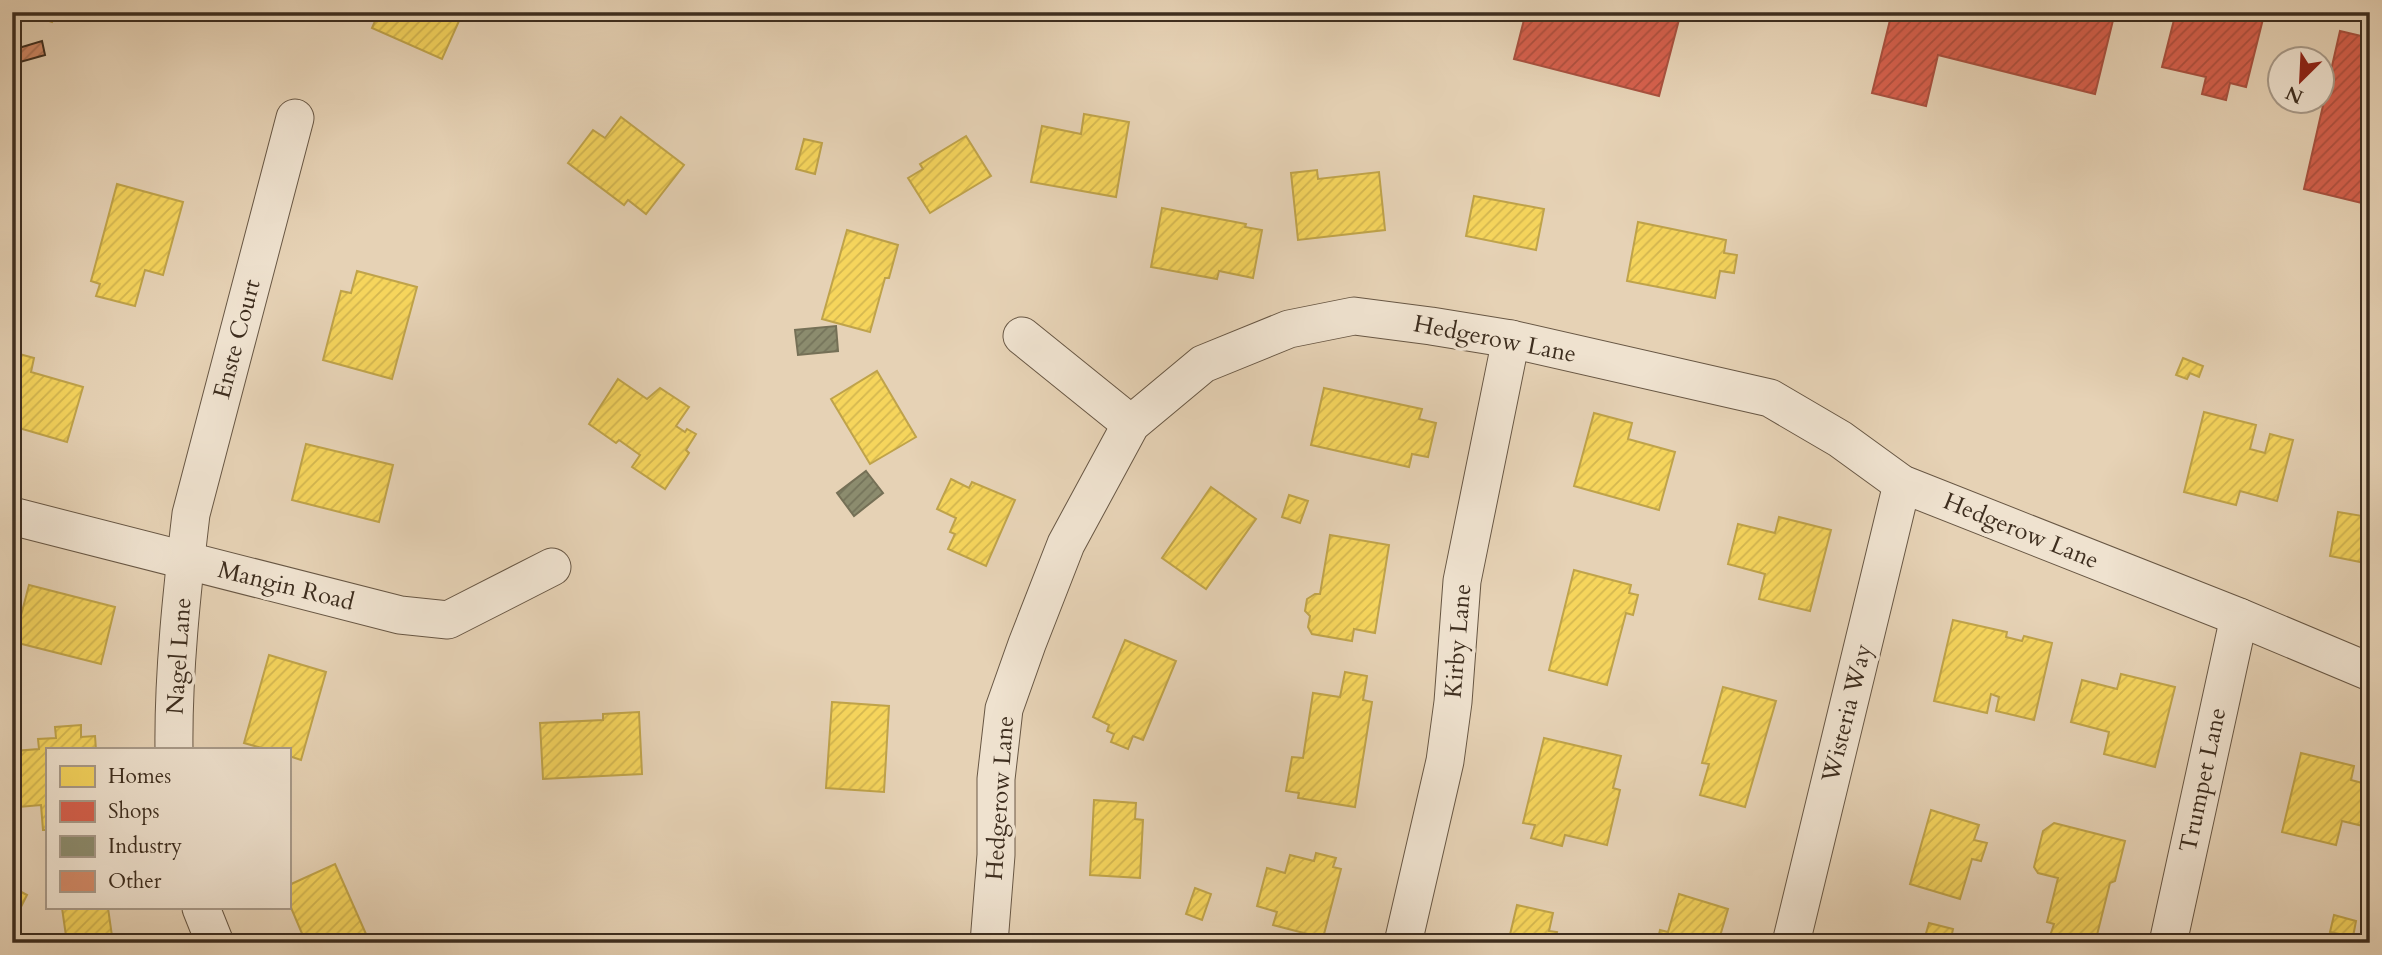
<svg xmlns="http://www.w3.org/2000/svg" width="2382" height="955" font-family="Cardo,serif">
  <defs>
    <pattern id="homes-hatch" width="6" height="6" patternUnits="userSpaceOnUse" patternTransform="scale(1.75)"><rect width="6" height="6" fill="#f6d55c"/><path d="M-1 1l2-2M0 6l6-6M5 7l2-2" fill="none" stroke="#d4b750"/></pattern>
    <pattern id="shops-hatch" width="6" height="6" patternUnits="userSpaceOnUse" patternTransform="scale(1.75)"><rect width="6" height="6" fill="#d6604d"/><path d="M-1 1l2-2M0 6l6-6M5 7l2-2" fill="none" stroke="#af503f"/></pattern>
    <pattern id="industry-hatch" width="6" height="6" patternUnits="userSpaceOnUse" patternTransform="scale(1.75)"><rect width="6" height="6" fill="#8c8c6e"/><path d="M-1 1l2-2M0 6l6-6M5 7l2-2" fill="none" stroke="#74735a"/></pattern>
    <pattern id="building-hatch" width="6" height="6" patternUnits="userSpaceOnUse" patternTransform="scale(1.75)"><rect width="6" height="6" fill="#d28a68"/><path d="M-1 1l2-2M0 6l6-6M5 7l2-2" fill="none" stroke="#ac7155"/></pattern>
  </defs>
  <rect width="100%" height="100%" fill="#e6d2b5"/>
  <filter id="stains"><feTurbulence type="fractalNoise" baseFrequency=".00286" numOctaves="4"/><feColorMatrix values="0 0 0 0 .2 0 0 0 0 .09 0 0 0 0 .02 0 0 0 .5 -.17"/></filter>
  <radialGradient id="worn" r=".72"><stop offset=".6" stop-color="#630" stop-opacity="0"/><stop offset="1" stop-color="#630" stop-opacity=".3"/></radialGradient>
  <g fill="url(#homes-hatch)" stroke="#bfa34a" stroke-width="2">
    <path d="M21,12H55L52,22Z"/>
    <path d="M379,12H463L442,59L372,28Z"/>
    <path d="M1084,114L1129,122L1116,197L1031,182L1042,126L1081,134Z"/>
    <path d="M621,117L684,165L646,214L628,200L624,205L568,163L593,130L605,138Z"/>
    <path d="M966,136L991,176L930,213L908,178L923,169L920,164Z"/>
    <path d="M804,139L822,143L815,174L796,169Z"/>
    <path d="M1317,170L1318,179L1379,172L1385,230L1298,240L1291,173Z"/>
    <path d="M117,184L183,202L163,275L145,270L135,306L96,296L100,284L91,281Z"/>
    <path d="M1474,196L1544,209L1536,250L1466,236Z"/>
    <path d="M1162,208L1246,224L1245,227L1262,230L1253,278L1219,271L1217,279L1151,267Z"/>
    <path d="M1638,222L1726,240L1724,253L1737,255L1734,273L1720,271L1715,298L1627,281Z"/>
    <path d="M847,230L898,245L889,278H885L870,332L822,319Z"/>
    <path d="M357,271L417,287L392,379L323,360L341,291L351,293Z"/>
    <path d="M12,352L34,358L31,372L83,387L67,442L12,426Z"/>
    <path d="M2183,358L2203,366L2199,377L2190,373L2187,379L2176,375Z"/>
    <path d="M877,371L916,437L870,464L831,399Z"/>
    <path d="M618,379L647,399L660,388L689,407L676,426L685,432L687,429L696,434L686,450L689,453L665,489L632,467L640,455L619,440L616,443L589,424Z"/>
    <path d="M1324,388L1422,409L1419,419L1436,423L1428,457L1412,454L1409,467L1311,445Z"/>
    <path d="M2204,412L2256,425L2250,449L2265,453L2270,434L2293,440L2277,501L2240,491L2236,505L2184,492Z"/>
    <path d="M1594,413L1632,423L1628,439L1675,452L1659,510L1574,486Z"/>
    <path d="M306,444L393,465L379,522L292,500Z"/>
    <path d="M951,479L969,488L972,482L1015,500L986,566L948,549L955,534L950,532L956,518L937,509Z"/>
    <path d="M1211,487L1256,519L1206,589L1162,558Z"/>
    <path d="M1289,495L1308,501L1300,523L1282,517Z"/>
    <path d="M2338,512L2368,517L2370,513V564L2330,556Z"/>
    <path d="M1779,517L1831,530L1810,611L1759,599L1765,574L1728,564L1738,524L1775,533Z"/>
    <path d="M1330,535L1389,545L1375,633L1354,629L1352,641L1312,634L1308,627L1310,616L1305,611L1307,599L1315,594H1320Z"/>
    <path d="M1574,570L1631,585L1629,593L1638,595L1633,615L1626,613L1607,685L1549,670Z"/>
    <path d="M29,585L115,607L101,664L14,642Z"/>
    <path d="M1953,620L2007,632L2006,637L2022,641L2024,636L2052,643L2034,720L1996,711L1999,697L1991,694L1987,713L1934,701Z"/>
    <path d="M1125,640L1176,661L1143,740L1133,736L1128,749L1111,742L1114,734L1107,731L1109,725L1093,717Z"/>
    <path d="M269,655L326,672L301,760L289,756V750H269L244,743Z"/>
    <path d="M1345,672L1367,676L1363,700L1372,702L1355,807L1298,798L1299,793L1286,791L1292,757L1303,758L1313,693L1340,697Z"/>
    <path d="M2121,674L2175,687L2155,767L2104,754L2109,732L2071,722L2082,680L2117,689Z"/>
    <path d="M1723,687L1776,701L1745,807L1700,795L1709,764L1702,763Z"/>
    <path d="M832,702L889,706L884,792L826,788Z"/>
    <path d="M639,712L642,774L543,779L540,723L603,720V714Z"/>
    <path d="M81,725V737L95,736L96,750H47V830H43L41,805L19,807L14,751L39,749L38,739L56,738L55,727Z"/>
    <path d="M1544,738L1621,756L1613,788L1620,790L1607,845L1565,835L1562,846L1531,838L1535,825L1523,823Z"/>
    <path d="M2301,753L2354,766L2351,780L2370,785V818L2367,827L2342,821L2336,845L2282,832Z"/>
    <path d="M1094,800L1136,803L1135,819L1143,820L1140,878L1090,875Z"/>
    <path d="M1931,810L1979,825L1974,840L1987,843L1981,861L1972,859L1960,899L1910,884Z"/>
    <path d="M2054,823L2125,841L2115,881L2110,883L2095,943H2078L2050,936L2054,924L2047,922L2058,878L2038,873L2034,867L2043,831Z"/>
    <path d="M1316,853L1336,858L1333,867L1341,869L1323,938L1273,925L1277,912L1257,906L1267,868L1285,873L1290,855L1314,861Z"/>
    <path d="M335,864L370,943H306L289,903V885Z"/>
    <path d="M12,887L27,895L18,913L12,910Z"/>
    <path d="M1195,888L1211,894L1202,920L1186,914Z"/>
    <path d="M1679,894L1728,909L1718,943H1657L1660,930L1668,932Z"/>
    <path d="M1517,905L1553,913L1549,931L1557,932L1554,943H1508Z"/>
    <path d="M62,908H108L113,943H67Z"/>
    <path d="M2334,915L2356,921L2353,937L2330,932Z"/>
    <path d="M1929,923L1953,929L1950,943L1925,937Z"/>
  </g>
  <g fill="url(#shops-hatch)" stroke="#a8513f" stroke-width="2">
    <path d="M1526,12H1681L1659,96L1514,59Z"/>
    <path d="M1892,12H2115L2095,94L1938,55L1926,106L1872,93Z"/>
    <path d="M2176,12H2237L2263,19L2246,87L2230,83L2226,100L2202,94L2206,77L2162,67Z"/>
    <path d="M2340,31L2370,38V205L2304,189Z"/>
  </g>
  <g fill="url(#industry-hatch)" stroke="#757056" stroke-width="2">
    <path d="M836,326L838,351L798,355L795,330Z"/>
    <path d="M866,471L883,493L854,516L837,493Z"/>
  </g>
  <path fill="url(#building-hatch)" stroke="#3e2e1f" stroke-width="2" d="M42,41L45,55L13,64L12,50Z"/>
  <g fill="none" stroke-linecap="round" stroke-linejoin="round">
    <defs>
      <g id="street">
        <path d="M1022,336L1131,424"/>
        <path d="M12,516L400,615L448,620L552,567"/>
        <path d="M174,750C173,674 182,590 191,514L295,118"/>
        <path d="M201,908L215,943"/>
        <path d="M989,943L996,855V779L1004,709L1027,644L1066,544L1131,424L1203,364L1289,329L1354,316L1431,326L1511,339L1770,398L1840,439L1902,484L2239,617L2370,672"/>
        <path d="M1403,943L1445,761L1453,702L1462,581L1511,339"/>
        <path d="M1791,943L1902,484"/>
        <path d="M2168,943L2239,617"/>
      </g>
    </defs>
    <use href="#street" stroke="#685744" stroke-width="39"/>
    <use href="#street" stroke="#efe2cf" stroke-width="37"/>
  </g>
  <g text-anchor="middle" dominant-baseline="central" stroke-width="7" stroke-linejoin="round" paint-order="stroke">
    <g font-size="24" fill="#3e2e1f" stroke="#efe2cf">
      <text transform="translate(237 339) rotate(-75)">Enste Court</text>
      <text transform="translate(1495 339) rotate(11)">Hedgerow Lane</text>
      <text transform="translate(2021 531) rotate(22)">Hedgerow Lane</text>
      <text transform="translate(286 586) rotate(14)">Mangin Road</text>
      <text transform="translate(1458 641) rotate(-85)">Kirby Lane</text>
      <text transform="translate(179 656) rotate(-86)">Nagel Lane</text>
      <text transform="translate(1847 713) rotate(-76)">Wisteria Way</text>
      <text transform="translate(2203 780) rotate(-78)">Trumpet Lane</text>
      <text transform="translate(1000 798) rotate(-86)">Hedgerow Lane</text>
    </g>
  </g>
  <rect width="2382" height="955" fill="none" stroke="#e6d2b5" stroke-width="42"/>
  <rect x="14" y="14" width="2354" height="927" fill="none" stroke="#3e2e1f" stroke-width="3.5"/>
  <rect x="21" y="21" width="2340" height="913" fill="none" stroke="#3e2e1f" stroke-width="2"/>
  <rect x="46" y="748" width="245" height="161" fill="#efe2cf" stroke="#a89a89" stroke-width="2"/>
  <rect x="60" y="766" width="35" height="21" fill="#f6d55c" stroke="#a89a89" stroke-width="2"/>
  <text x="108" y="783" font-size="21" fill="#3e2e1f">Homes</text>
  <rect x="60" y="801" width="35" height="21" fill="#d6604d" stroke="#a89a89" stroke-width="2"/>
  <text x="108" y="818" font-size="21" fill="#3e2e1f">Shops</text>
  <rect x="60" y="836" width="35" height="21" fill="#8c8c6e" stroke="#a89a89" stroke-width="2"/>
  <text x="108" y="853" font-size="21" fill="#3e2e1f">Industry</text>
  <rect x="60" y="871" width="35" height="21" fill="#d28a68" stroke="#a89a89" stroke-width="2"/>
  <text x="108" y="888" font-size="21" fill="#3e2e1f">Other</text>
  <g transform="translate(2301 80) rotate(204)"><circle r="33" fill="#efe2cf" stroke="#a89a89" stroke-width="2"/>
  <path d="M0-5L12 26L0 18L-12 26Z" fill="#8f2418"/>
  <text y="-10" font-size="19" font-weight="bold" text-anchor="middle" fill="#3e2e1f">N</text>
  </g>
  <rect width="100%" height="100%" filter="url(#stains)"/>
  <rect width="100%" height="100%" fill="url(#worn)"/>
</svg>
